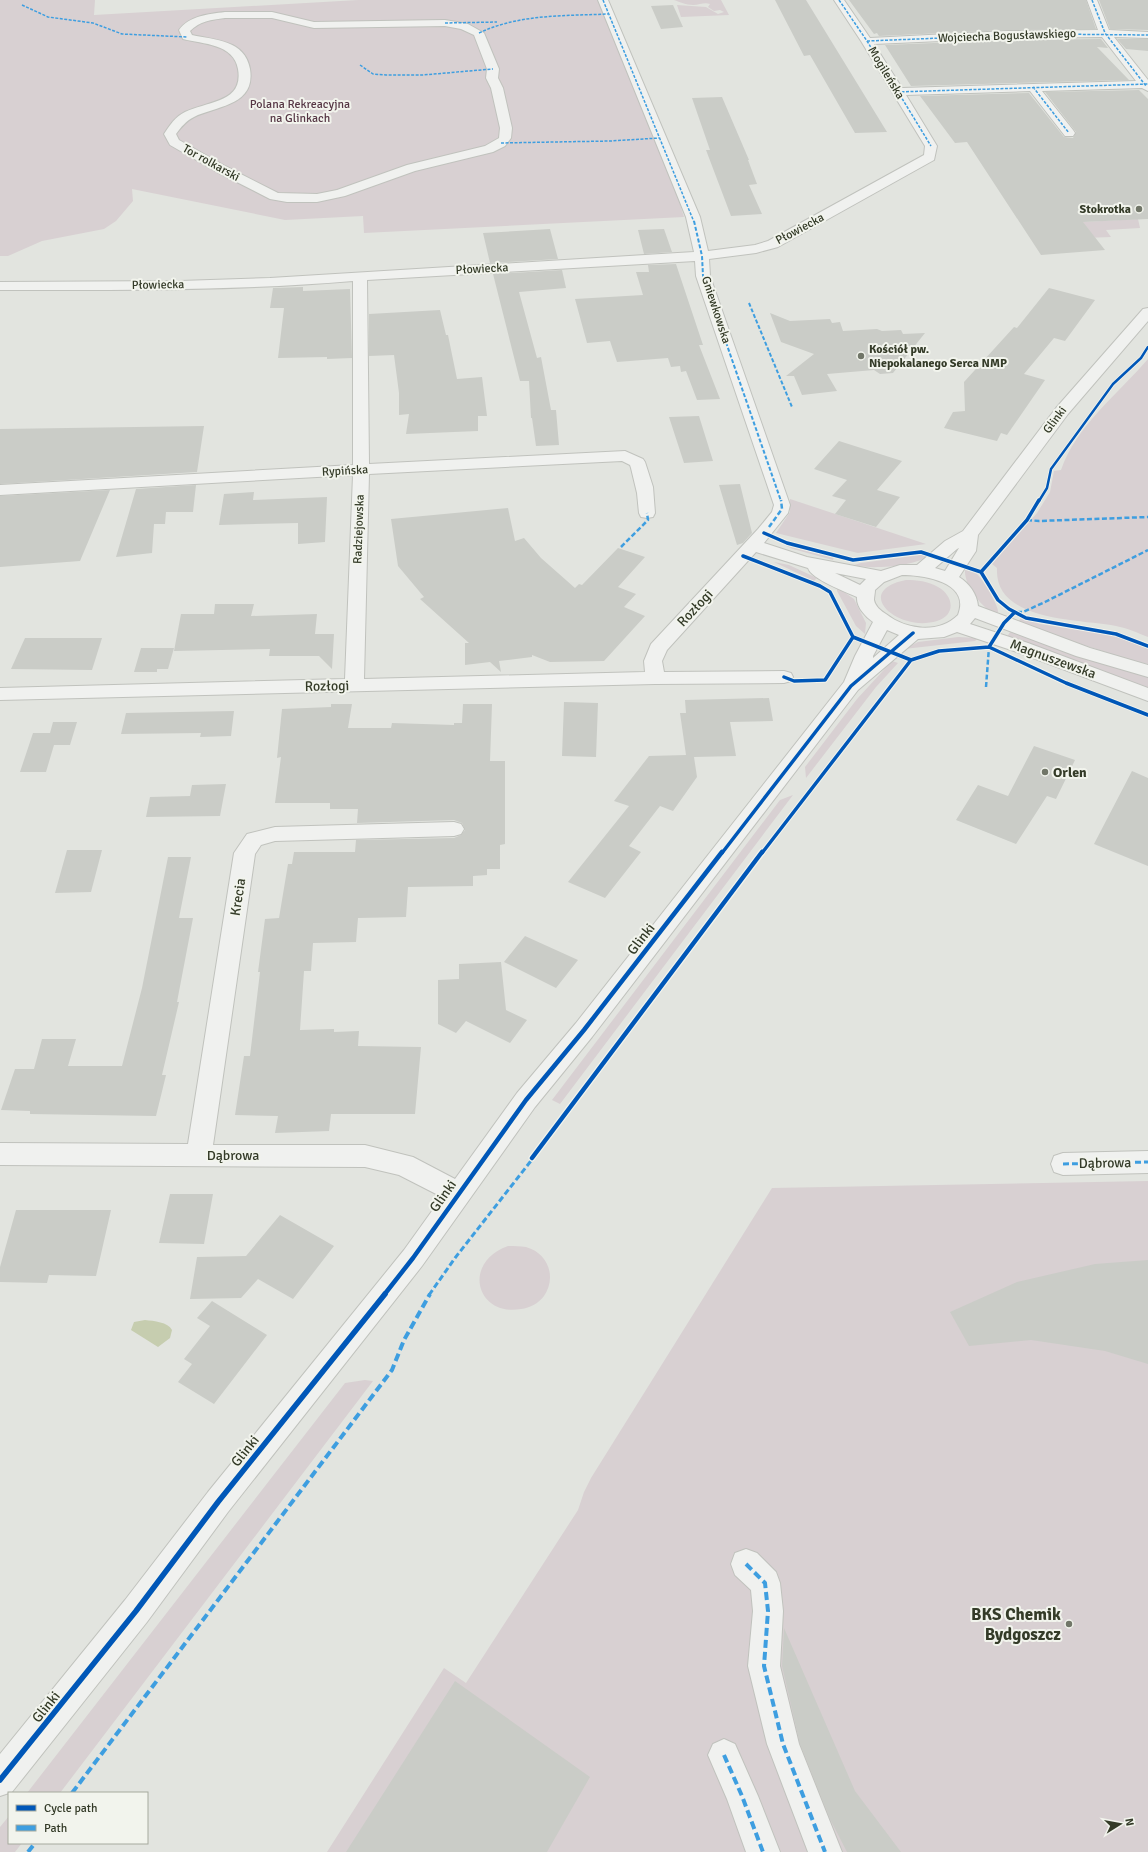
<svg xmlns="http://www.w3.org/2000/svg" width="1148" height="1852" font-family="Signika,sans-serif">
<rect width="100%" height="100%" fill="#e2e4df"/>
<!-- green -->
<path fill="#d8d0d2" d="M0 0H95L94 15 358 0H603L659 138 684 217 364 233 363 216 285 220 132 189 133 201 116 221 104 229 42 241 8 256H0Z
M674 0H721L729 15 681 17 677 5 706 7 718 14 724 12 720 10 714 11 708 7 710 4C704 2 700 5 693 5 686 5 680 2 674 0Z
M1138 219 1140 228 1106 230 1111 237 1059 239 1049 224Z
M1148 359V637C1138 633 1127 628 1116 626 1079 619 994 622 997 568L992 564 1037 513 1050 492 1054 471 1061 470C1076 426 1119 393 1148 359Z
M790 499 926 544 858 553 776 533 790 512Z
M784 545 834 557 833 560 793 549Z
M920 555 929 556C914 566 871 570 854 565L861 563Z
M774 562 789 565 817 578 814 581Z
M965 570C969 571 973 572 977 574 982 578 999 606 998 612L995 615C982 607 964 586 965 570Z
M906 580C917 580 928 581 938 587 954 596 956 615 937 621 898 633 851 591 906 580Z
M837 587 854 599 866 623 865 634 856 626 837 591Z
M1021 618 1040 624 1112 635 1148 649V664L1130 660 1017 623Z
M1010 632 1148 677V690L1007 637Z
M958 637 978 638 975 641 904 649 918 642Z
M892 661 898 663 876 687 806 778 805 767 857 699Z
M793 795 560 1104 552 1100 780 800Z
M1148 1181V1852H327L444 1668 466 1683 578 1510 584 1492 591 1478 772 1188Z
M508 1246C514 1246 521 1246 526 1247 548 1253 557 1277 544 1296 539 1303 530 1308 521 1309 477 1317 461 1263 508 1246Z
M365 1380 373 1381 60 1793H27L345 1383Z
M9 1816V1843H22L15 1852H0V1827Z"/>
<!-- water -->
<path fill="#c6cdaf" d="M145 1320C154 1321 168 1322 172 1330L170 1338 158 1347 131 1330 134 1322Z"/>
<!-- building -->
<path fill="#caccc7" d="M775 0H806L887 132 855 133 810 55 804 56Z
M849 0H1086L1096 29 1007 30 879 36 877 33 874 34Z
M1099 0H1148V30L1110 29Z
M673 5 683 27 661 29 651 6Z
M1101 39 1108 48 1097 47 1129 80 911 86 885 45 1007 40Z
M1117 39H1148V51L1126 49Z
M1139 90 1148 99V219L1083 222 1105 250 1041 255 967 142 955 143 920 96 1029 93 1064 137 1073 138 1076 132 1045 92Z
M722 97 749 160H748L757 184 749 185 762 214 731 216 706 150H710L692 98Z
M550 229 558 259 490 263 483 233Z
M664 229 672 252 644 254 638 230Z
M676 264 703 345H699L720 399 697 400 686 371 681 372 680 366 671 367 668 358 617 362 610 341 587 343 575 299 643 295 636 272H649L648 265Z
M562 270 566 288 519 292 537 358 541 357 551 410H556L559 445 536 446 532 418H531L529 381H520L493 274Z
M303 287V291L350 289 352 358 327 359V357L278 358 284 308H270L273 288Z
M1049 288 1095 300 1065 341 1054 338 1024 374 1045 380 1007 435 1001 433 997 441 944 428 953 412 965 411 964 382 1014 327 1017 328Z
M440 310 446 335H448L457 379 482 377 487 416H478V431L406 434 409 414 399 415V393L394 355 369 356V314Z
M770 313 790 321 830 319 832 323 840 322 843 331 877 329 882 331 901 330 903 334 925 333 893 373 880 374 874 370 827 374 837 391 802 395 794 376H786L814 354 781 342Z
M699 416 713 461 684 463 669 417Z
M204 426 197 472 0 484V429Z
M839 441 902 461 877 490 900 497 876 527 835 514 846 500 832 496 847 480 814 469Z
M740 484 752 533 743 543 737 545 719 485Z
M196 485 193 512H166L165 524H154L152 553 116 557 136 489Z
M110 490 80 561 0 567V496Z
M254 492 253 500 327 497 325 542 298 544V523L219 525 224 494Z
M508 508 515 541 524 538 541 558 575 588 579 584 582 585 618 548 645 557 618 587 636 594 624 607 645 616 604 661 550 662 532 655V657L499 661 501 672 490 662 465 665V643H469L420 599 424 597 398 566 391 519Z
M215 604H254L251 616 317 614 315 634H334L332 669 319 656H269L270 649 174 651 181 614H214Z
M25 638H102L92 670 11 669Z
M141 648H174L168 669H157V672H134Z
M769 698 773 721 730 722 736 756 694 757 697 777 673 811 660 806 629 846 641 852 605 898 568 882 629 806 614 801 649 756 686 755 680 713H686L685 700Z
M564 702 598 703 596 757 562 756Z
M331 704H352L348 728H391L392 723 454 725V723H462L463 704H492L490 761H505V844L500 845V869H487V875L473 876V886L408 887 406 917 358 918 356 942 313 943 311 971H304L300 1030 334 1029V1032L359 1031 358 1046 421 1047 415 1114H331L329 1131 275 1133 278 1116 235 1115 244 1056H250L260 972H258L265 919 279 918 288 864H292L294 852H355L356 840 454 838 461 835 465 830 462 823 454 820 357 823 358 809H330V803H275L281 757 277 758 282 709 331 707Z
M234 711 231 736 200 737 201 733 121 734 126 713Z
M53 722H77L70 745H54L46 772H20L33 733H50Z
M1034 746 1075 760 1056 799 1047 796 1016 844 956 820 978 785 1008 796Z
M1132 771 1148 778V866L1094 844Z
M226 784 220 816 146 817 150 797 190 796 192 785Z
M67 850H102L91 892 55 893Z
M168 857H191L179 918H193L177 1002H179L162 1075H166L156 1116 30 1114V1111L1 1110 15 1069H34L42 1039H76L68 1066H122L142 988Z
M525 936 578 960 556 988 504 962Z
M501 962 506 1010 527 1020 510 1043 466 1021 456 1033 438 1024V980L459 979V964Z
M170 1194H213L204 1244 159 1243Z
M16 1210H111L96 1276 49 1275 47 1283 0 1282V1267Z
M280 1215 334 1246 293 1299 258 1279 241 1298 190 1299 197 1257 246 1256Z
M1148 1260V1364L1105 1351 1031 1340 969 1346 950 1312 1017 1282 1095 1264Z
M212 1301 267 1335 214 1404 178 1382 192 1364 184 1359 210 1326 197 1318Z
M784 1628 855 1791 901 1852H847L830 1819 800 1744 782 1666Z
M455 1681 590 1777 547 1852H346Z"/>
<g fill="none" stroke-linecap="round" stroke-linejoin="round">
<defs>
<path id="minor" d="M598 0H608L700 217 708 251 755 245 768 241 924 155 925 146 861 41 834 0H844L870 38 1007 31 1098 30 1087 0H1097L1109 30 1148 32V38L1114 37 1148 80V91L1142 88 1042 91 1073 130 1075 133 1073 136H1065L1030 91 906 95 937 146 934 160 778 247 756 253 709 259 710 276 790 505 788 513 764 543 807 557 881 571 900 565H917L945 541 963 531 1056 408 1143 309 1148 308V321L1068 414 978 535 976 551 959 577C969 583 977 594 978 606L1090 648 1148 665V677L1076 656 975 618 970 624 1028 643 1148 688V701L1014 651 957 632 944 637 918 639 858 690 592 1037 535 1107 422 1266 228 1512 147 1622 12 1792 0 1796V1754L125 1600 208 1492 404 1250 442 1197 399 1175 365 1167 0 1165V1143L188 1144 234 853 247 834 275 827 454 822 461 824 464 829 461 834 454 836 275 841 261 845 255 854 213 1145H365L413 1157 455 1179 517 1093 576 1023 844 682 855 656 873 622C866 617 856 607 857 597 846 592 811 579 808 568L756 552 667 650 662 661 664 672 784 671 791 673 793 677 791 681 784 683 655 684 0 700V688L345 679 353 475 0 495V485L353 465V281C236 291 118 290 0 290V282L180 281 270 278 694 252 686 217ZM1102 37 1136 81 902 88 874 44 1007 38ZM695 261 696 276 774 505 772 512 758 529 651 644 644 661 645 672 364 679 369 474 622 461 630 465 631 468 637 493 639 513 641 517 647 518 653 517 655 513 653 487 645 462 643 459 625 451 369 464 367 280ZM959 548 945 571 935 568 957 549ZM835 573 866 579 860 585ZM902 575C924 575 971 582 958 615 939 634 906 630 886 614 881 611 875 606 874 600 874 597 875 593 875 590L884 582ZM887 630 899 635 873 658V656Z
M225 12H272L314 22 445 20 468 24 484 33 499 69 498 78 503 88 512 128 511 138 505 146 493 152 415 171 345 196 317 202H287L270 199 217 172 170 145 164 134C170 125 175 117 185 112 207 101 244 103 238 69 234 44 203 44 183 39L179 30C189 16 208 14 225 12ZM225 18H272L314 28 445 26 461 29 474 35 487 69 486 78 491 88 500 128 499 138 485 146 407 165 337 190 317 194 278 193 225 166 179 140 176 134C181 127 186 121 194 117 216 106 256 106 250 69 245 40 215 40 192 35L190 31C200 21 211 20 225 18Z
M1148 1151V1173L1063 1175 1054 1172 1051 1164 1054 1156 1063 1153Z
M746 1549 757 1553 776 1572 780 1583 783 1611 780 1666 799 1744 842 1852H808L767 1744 748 1666 753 1611 751 1590 735 1575 731 1564 735 1553Z
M724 1739 735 1744 758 1796 780 1852H746L727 1799 708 1755 713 1744Z"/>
</defs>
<!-- minor casing -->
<use href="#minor" stroke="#c0c2bd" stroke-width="2"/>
<!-- minor -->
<use href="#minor" fill="#f0f1ef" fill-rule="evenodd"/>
<!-- quiet-far4 -->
<path stroke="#3e9ee0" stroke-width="1.5" stroke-dasharray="3 1.5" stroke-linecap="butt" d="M603 0 694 222
M839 0 867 41 931 146
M1092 0 1105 33 1146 86
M22 5 48 17 93 23 122 34 187 37
M445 23 497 22
M479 33C519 14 564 16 608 14
M867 41 1042 34 1148 35
M360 65 373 74 386 75H422L493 69
M1033 87 1069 133
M897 92 1148 84
M501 143 610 141 659 138"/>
<!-- quiet-far3 -->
<path stroke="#3e9ee0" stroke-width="2" stroke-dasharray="4 2" stroke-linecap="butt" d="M694 221 702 256 703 276 781 501
M749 303 792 407"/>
<!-- quiet-far2 -->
<path stroke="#3e9ee0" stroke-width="2.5" stroke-dasharray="5 2.5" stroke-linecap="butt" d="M1027 520 1039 521 1148 517
M769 527 782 509 781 500
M621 547 648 520 647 513
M1017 612H1023L1045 602 1148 550
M986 687 989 647"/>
<!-- quiet-far1 -->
<path stroke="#3e9ee0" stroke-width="3" stroke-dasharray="6 3" stroke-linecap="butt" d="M1063 1164 1148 1162
M429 1295 455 1258 534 1157"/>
<!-- quiet -->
<path stroke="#3e9ee0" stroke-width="4" stroke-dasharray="8 4" stroke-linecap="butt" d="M746 1564 765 1583 768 1611 764 1666 783 1744 825 1852
M724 1755 742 1796 763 1852
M72 1793 392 1370 404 1340 430 1294
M28 1852 35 1843"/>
<defs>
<path id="cycleway-far3" d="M1039 501 1047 488 1051 469 1113 384 1141 358 1148 347"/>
<path id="cycleway-far2" d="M1039 500 1027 520 981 572 998 600 1009 609 1026 618 1116 634 1148 646
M764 533 787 543 853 560 921 552 981 572
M743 556 820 586 830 592 853 637 911 660
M989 647 1066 683 1148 715
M784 677 794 681 825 680 853 637
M722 853 851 686 913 633
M762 853 911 660 939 651 989 647 1004 623 1014 613"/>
<path id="cycleway-far1" d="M532 1158 762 852
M384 1295 413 1258 526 1100 584 1030 722 852"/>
<path id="cycleway" d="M0 1780 136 1611 218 1502 385 1294"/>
</defs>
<!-- cycleway-far3 casing -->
<use href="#cycleway-far3" stroke="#f2f4ed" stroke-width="4"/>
<!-- cycleway-far2 casing -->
<use href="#cycleway-far2" stroke="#f2f4ed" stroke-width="5.5"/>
<!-- cycleway-far1 casing -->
<use href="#cycleway-far1" stroke="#f2f4ed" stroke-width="7"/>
<!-- cycleway casing -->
<use href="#cycleway" stroke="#f2f4ed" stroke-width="8"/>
<!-- cycleway-far3 -->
<use href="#cycleway-far3" stroke="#0057b8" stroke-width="2.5"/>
<!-- cycleway-far2 -->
<use href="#cycleway-far2" stroke="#0057b8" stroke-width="3.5"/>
<!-- cycleway-far1 -->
<use href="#cycleway-far1" stroke="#0057b8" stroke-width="4.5"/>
<!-- cycleway -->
<use href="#cycleway" stroke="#0057b8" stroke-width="5.5"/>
</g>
<!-- markers -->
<g fill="#717668" stroke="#f2f4ed" stroke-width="1.5">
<circle cx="1139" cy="209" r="4"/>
<circle cx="861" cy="356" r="4"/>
<circle cx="1045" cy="772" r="4"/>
<circle cx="1069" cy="1624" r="4"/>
</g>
<g text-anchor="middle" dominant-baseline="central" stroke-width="4" stroke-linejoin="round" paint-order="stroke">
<!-- far-street labels -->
<g font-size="12" fill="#343b28" stroke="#f2f4ed">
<text transform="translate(1007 36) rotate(-2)">Wojciecha Bogusławskiego</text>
<text transform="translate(886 73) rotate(59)">Mogileńska</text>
<text transform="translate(211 163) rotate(29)">Tor rolkarski</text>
<text transform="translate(800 229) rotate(-28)">Płowiecka</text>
<text transform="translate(482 269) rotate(-3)">Płowiecka</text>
<text transform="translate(158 285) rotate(-1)">Płowiecka</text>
<text transform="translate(716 310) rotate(72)">Gniewkowska</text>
<text transform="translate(1055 420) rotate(-53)">Glinki</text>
<text transform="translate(345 471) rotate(-3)">Rypińska</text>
<text transform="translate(359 529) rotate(-88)">Radziejowska</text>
</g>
<!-- far-park labels -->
<g font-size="12" fill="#563745" stroke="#f2f4ed">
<text x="300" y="104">Polana Rekreacyjna<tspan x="300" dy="14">na Glinkach</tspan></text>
</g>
<!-- far-poi labels -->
<g font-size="12" font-weight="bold" fill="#343b28" stroke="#f2f4ed" text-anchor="end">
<text x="1131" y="209">Stokrotka</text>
<text x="869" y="349" text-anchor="start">Kościół pw.<tspan x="869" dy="14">Niepokalanego Serca NMP</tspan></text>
</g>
<!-- street labels -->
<g font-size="14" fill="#343b28" stroke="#f2f4ed">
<text transform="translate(695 608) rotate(-47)">Rozłogi</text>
<text transform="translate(1053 659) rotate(20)">Magnuszewska</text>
<text transform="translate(327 686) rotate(-1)">Rozłogi</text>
<text transform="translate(238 897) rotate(-81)">Krecia</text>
<text transform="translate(641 939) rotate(-52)">Glinki</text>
<text x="233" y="1155">Dąbrowa</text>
<text transform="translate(1105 1163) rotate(-1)">Dąbrowa</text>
<text transform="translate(443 1196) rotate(-55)">Glinki</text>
<text transform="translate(245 1451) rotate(-51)">Glinki</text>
<text transform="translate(46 1707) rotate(-51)">Glinki</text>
</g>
<!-- poi labels -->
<g font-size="14" font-weight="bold" fill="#343b28" stroke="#f2f4ed" text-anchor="start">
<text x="1053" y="772">Orlen</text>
</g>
<!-- near-poi labels -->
<g font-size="17" font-weight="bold" fill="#343b28" stroke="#f2f4ed" text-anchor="end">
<text x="1061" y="1614">BKS Chemik<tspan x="1061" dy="20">Bydgoszcz</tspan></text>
</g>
</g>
<!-- legend -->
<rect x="8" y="1792" width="140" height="52" fill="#f2f4ed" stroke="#a6aa9e"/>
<rect x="16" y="1805" width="20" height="6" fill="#0057b8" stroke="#a6aa9e"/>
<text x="44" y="1812" font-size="12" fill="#343b28">Cycle path</text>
<rect x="16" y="1825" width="20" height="6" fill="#3e9ee0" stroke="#a6aa9e"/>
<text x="44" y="1832" font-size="12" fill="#343b28">Path</text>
<!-- north arrow -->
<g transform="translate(1120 1824) rotate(79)" stroke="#f2f4ed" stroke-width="3" paint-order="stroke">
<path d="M0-3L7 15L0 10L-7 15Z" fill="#343b28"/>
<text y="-6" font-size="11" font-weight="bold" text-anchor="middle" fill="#343b28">N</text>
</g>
</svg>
